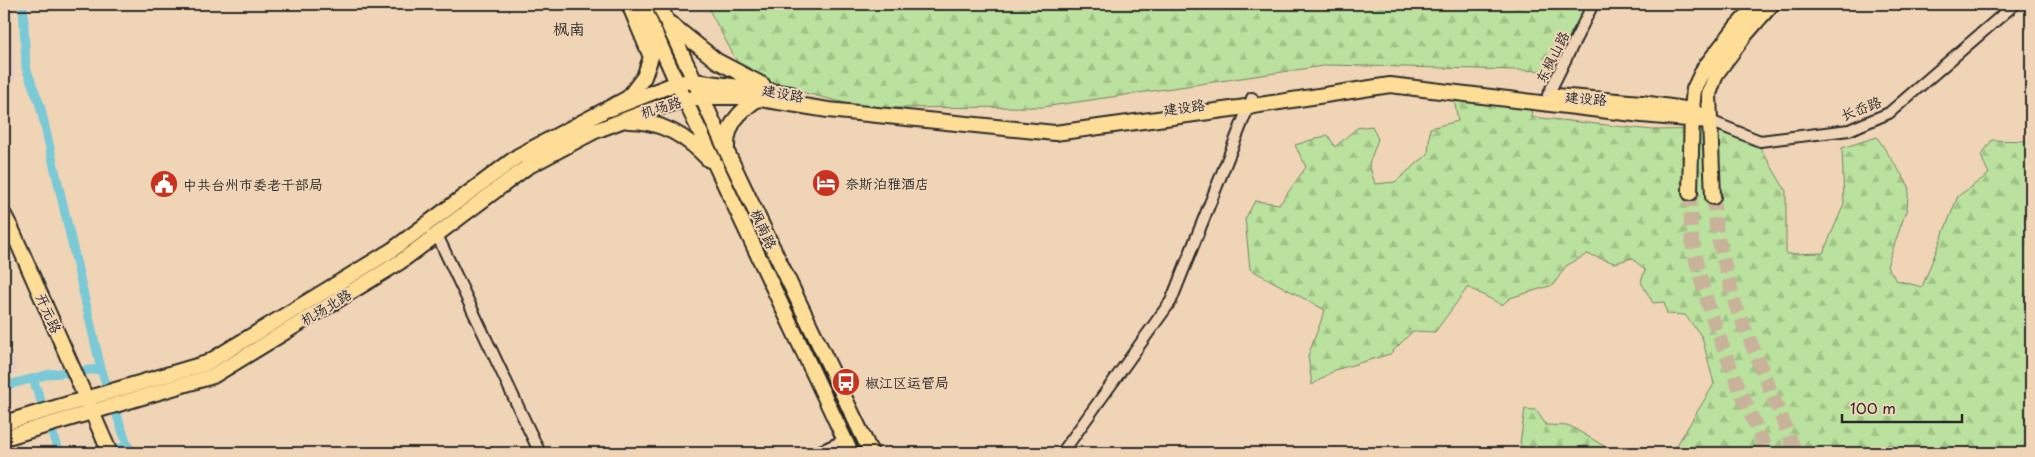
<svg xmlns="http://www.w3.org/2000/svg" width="2035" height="457" font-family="'Playpen Sans','LXGW WenKai TC',sans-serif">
<defs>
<pattern id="forest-firs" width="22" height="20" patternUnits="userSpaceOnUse" patternTransform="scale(1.25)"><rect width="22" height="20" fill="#bae19d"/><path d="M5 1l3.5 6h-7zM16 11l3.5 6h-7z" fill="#a0c187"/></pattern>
</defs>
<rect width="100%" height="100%" fill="#f0d4b6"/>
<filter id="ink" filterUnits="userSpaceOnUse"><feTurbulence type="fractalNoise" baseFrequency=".02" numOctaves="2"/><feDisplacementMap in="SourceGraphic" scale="10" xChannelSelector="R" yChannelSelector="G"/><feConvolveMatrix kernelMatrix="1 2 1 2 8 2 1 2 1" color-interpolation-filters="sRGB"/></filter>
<g filter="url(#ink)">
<!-- built -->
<path fill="#e8cec7" d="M4 4H10L15 79 4 82Z
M4 334 18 372 4 375Z"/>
<!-- forest -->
<path fill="url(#forest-firs)" stroke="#728664" d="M706 4H1586L1554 71 1330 65 1043 107 865 108 746 78Z
M1454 98 1531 106 1532 117 1653 130 1711 129 1758 144 1786 191V254L1823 253 1844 204 1842 148 1877 137 1909 186 1907 208 1887 266 1896 280 1922 287 1958 196 1989 174 1981 156 1992 140 2028 141 2031 144V453H1665L1674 450 1714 384 1702 337 1685 315 1667 314 1664 302 1653 303 1641 282 1645 270 1632 258 1615 263 1587 254 1566 266 1553 285 1510 298 1502 305 1468 287 1435 332 1413 331 1390 354 1335 370 1312 385 1308 356 1325 310 1250 269 1245 219 1255 201 1280 204 1306 167 1295 145 1328 135 1335 147 1357 128 1372 126 1378 139 1369 164 1375 184 1395 182 1428 154 1430 128 1458 121Z
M1525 409 1536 410 1546 425 1570 426 1616 453H1525L1520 443Z"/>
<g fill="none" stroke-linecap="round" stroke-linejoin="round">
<!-- canal -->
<path stroke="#7ac9d6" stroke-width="9" d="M23 4 26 68 40 105 101 369
M33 379 60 453
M4 386 50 374 101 369 128 447 135 453
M83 453 128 447"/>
<!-- major-tunnel -->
<path stroke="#c9b29a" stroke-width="14" stroke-dasharray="14 7" stroke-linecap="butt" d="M1690 193C1691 211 1690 230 1693 247 1708 319 1738 387 1768 453
M1713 197 1717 235 1735 304 1796 453"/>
<defs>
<path id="minor" d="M1548 95 1593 4
M1710 121 1760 141 1849 130 1889 113 2015 4
M437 235 540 453
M816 453 845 440
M1062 453 1171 301 1252 98"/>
<path id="major" d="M642 4 677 83 851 453
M659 4 727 152 871 453
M671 24 717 61 763 85
M1556 96 1642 103 1692 110 1708 120
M610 109 677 83 694 81 791 94
M628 121C662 121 686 136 709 160
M727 149C726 124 740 111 759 98
M1690 193 1692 110 1694 89 1704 68 1737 26 1758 4
M1713 197 1709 94 1716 74 1745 35 1772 4
M4 215 12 230 110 453
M4 423 207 363 392 250 518 156 628 98 644 77 651 57 629 4
M4 438 213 376 400 262 527 167 595 131 648 111 684 100 701 97H747L828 110 1055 133 1253 106 1390 85 1642 115 1710 121"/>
</defs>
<!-- minor casing -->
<use href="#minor" stroke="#2b2b2b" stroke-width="14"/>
<!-- major casing -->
<use href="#major" stroke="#2b2b2b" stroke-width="18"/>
<!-- minor -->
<use href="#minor" stroke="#f0d4b6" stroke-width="10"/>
<!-- major -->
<use href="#major" stroke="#fedd96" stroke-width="14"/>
</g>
</g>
<!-- icons -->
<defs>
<symbol id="hotel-disc" viewBox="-11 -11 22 22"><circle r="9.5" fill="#c8321e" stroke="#f0d4b6"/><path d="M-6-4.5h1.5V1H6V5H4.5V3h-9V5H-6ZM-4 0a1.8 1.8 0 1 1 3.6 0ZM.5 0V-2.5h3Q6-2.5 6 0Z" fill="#fff"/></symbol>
<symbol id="civic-disc" viewBox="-11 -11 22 22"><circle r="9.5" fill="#c8321e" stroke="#f0d4b6"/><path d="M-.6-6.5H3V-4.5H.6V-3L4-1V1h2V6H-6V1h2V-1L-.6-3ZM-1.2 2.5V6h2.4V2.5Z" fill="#fff"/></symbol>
<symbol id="bus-disc" viewBox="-11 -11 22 22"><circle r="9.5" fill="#c8321e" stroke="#f0d4b6"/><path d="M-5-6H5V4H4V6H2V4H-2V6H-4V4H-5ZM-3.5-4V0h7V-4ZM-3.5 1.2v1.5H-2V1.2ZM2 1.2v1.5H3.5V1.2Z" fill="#fff"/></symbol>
</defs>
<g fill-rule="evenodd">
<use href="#hotel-disc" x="810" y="167" width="32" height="32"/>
<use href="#civic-disc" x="148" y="168" width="32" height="32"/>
<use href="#bus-disc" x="830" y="366" width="32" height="32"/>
</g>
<g text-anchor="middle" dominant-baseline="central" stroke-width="4" stroke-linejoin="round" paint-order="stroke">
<!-- street labels -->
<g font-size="14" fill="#2b2b2b" stroke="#f0d4b6">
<text transform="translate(1552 57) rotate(-63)">东枫山路</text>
<text transform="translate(783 93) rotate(10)">建设路</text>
<text transform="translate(1586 98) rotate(5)">建设路</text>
<text transform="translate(661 107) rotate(-17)">机场路</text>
<text transform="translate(1184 107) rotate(-8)">建设路</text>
<text transform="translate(1861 108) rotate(-21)">长岙路</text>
<text transform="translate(764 229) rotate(65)">枫南路</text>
<text transform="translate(326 307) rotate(-31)">机场北路</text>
<text transform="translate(49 313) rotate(66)">开元路</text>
</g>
<!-- poi labels -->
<g font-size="14" fill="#2b2b2b" stroke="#f0d4b6" text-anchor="start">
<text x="845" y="183">奈斯泊雅酒店</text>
<text x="183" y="184">中共台州市委老干部局</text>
<text x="865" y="382">椒江区运管局</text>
</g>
<!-- quarter labels -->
<g font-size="16" fill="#2b2b2b" stroke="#f0d4b6">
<text x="569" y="28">枫南</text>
</g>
</g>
<!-- margin -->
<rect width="2035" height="457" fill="none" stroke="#f0d4b6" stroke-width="20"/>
<rect x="10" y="10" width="2015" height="437" fill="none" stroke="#2b2b2b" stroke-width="2" filter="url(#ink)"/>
<!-- scale -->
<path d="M1842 414v8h120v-8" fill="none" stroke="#2b2b2b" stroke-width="2.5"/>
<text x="1850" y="414" font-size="15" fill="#2b2b2b" stroke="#f0d4b6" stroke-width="4" paint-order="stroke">100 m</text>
</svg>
